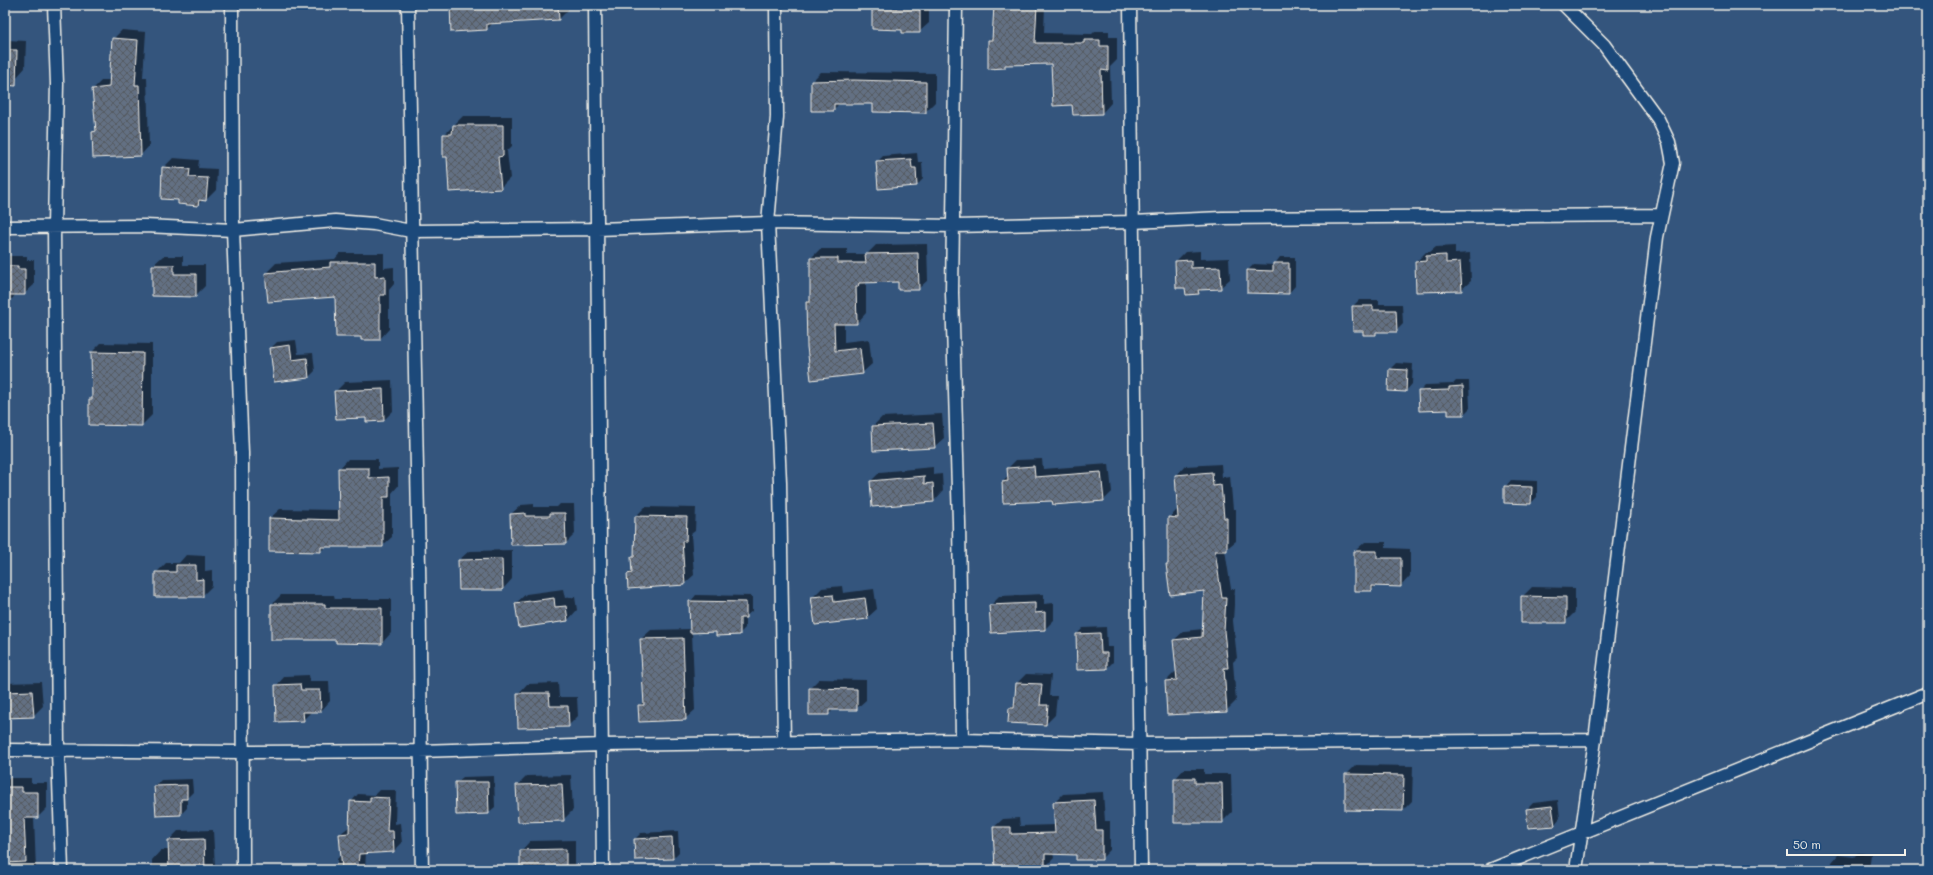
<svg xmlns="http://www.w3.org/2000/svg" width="1933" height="875" font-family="Mali,sans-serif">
<defs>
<pattern id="building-cross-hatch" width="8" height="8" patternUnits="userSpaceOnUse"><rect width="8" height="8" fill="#646f83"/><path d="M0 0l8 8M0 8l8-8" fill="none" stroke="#555a61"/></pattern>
</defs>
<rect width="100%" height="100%" fill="#34557d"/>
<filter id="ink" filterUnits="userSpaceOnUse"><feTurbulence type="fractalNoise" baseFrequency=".025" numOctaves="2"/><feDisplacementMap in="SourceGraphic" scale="8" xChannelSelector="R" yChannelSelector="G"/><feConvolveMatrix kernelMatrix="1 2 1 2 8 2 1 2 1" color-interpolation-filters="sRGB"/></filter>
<g filter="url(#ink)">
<!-- shadow -->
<path fill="#0007" d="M451 5H568V10L559 19 493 23 487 29Z
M876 5H929V23L919 32 903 29 873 8Z
M995 5H1045L1044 33 1092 34 1095 31H1109V37H1117V60L1110 67 1111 103 1102 113 1073 104 1052 63 1008 64 1004 67 989 40 994 35Z
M1404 5H1419L1411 11Z
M122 30 146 32 143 77H147L149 146 141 155 93 132 97 128 93 89 102 80H110L113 39Z
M7 40 26 41 25 68 16 78 5 80V42Z
M821 72 935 73V102L925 112 874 103H840L833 110 812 81Z
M463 116H512V146L507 151 510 178 500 188 447 156 444 135Z
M917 153 918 162H922L923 179 917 185 877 162 883 156Z
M173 158 199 160 198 168 217 169 216 190 206 200 203 199 198 205 179 199 163 168Z
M927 244 928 280 918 289 898 281 866 282V313L857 323H844V342L869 339 872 364 862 373 808 347 807 302 811 299V258L820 249H847V254H867L876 245Z
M1455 246V254L1470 253 1471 281 1461 290 1416 262 1426 252H1430L1436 247Z
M1200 251V259L1229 258 1230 279 1220 288 1202 289 1198 293 1186 286 1176 261 1185 252Z
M340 253H384V268L394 267V284L389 290V329L380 339 362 336 336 296 266 273 276 263 335 259Z
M5 256H27V260H34V285L24 294H16L12 299 5 298Z
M163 256H183V265H205V286L195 296 153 265Z
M1280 257H1295V286L1289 293 1248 270 1254 264 1274 265Z
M1359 300H1379V304H1402L1403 324 1396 331H1379L1376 334 1364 330 1353 306Z
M296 340 298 354 313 353 315 371 309 377 271 348 277 342Z
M101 343 152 344V415L142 425 90 424V400L93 397 92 352Z
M1396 363 1413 364 1412 384 1406 391 1390 369Z
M392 380 393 411 384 420 335 392 345 382Z
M1456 381H1469L1470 408 1464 414 1449 409 1420 391 1426 385 1453 384Z
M942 414 944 438 934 447 873 426 882 417Z
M348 459H378V469L398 468V486L392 493V537L382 546H326L321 551 270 518 280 509 340 510 339 469Z
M1042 459 1043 469 1109 464 1112 492 1104 500H1053L1003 482 1008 476V468L1016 460Z
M1221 464 1222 477 1230 476 1233 509H1236V541L1225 550 1231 589H1235L1233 621 1237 658 1233 662 1236 701 1226 711 1166 681 1175 672H1178L1174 640 1184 631 1203 629 1205 590 1167 564 1169 562V518L1179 508 1176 476 1185 466Z
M933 467V475L942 474 943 491 934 501 871 481 880 472Z
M1511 480 1537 481V497L1531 503 1505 487Z
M534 504V507H557L560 504H574L575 534 566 543 511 514 521 505Z
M645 507 696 508 695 531 691 534 694 575 684 584 628 574 632 570V558L635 554 636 516Z
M1365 542H1386V548L1410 549V576L1401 586 1376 585 1372 590 1355 551Z
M512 550V579L503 589 459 560 469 551Z
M186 555 205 556V571L212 570V586L202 596 156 573 166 563H179Z
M842 586 843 593 874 589 877 609 867 618 812 598 822 588Z
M1532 587 1575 588V612L1565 622 1522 597Z
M563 589 565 598 575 597 577 610 568 620 516 603 526 594Z
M1044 594V604L1054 603V620L1045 629 990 606 1000 596Z
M281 595H334L335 599H391V633L382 643 337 639 272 604Z
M696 595 752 596V611L745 617V628L739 634 717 631 692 632 695 710 685 719 639 706 645 700 641 639 651 630 691 629 690 602Z
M1106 627 1107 647H1113V662L1107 668 1077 634 1083 628Z
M1026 674 1051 675 1049 696H1057L1055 715 1046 724 1010 709 1016 703 1017 683Z
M309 675 310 681H329L330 701 321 711H312L303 720 276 686 285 676Z
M819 679 866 680V700L856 709H834L829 714 810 688Z
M41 682 43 706 33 716 5 717V683Z
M558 683 559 697H577L578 716 568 726 518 694 527 684Z
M1356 765 1413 766 1412 801 1403 810 1346 775Z
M1184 769H1204V774H1231L1232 812 1222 822 1175 779Z
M571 775 573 810 563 820 518 785 527 776Z
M494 776 495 807 488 813 456 783 463 777Z
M9 778H31V783H47V808L38 817H34L36 870H5V782Z
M192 779 193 792 187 798V808L181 814 155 786 161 780Z
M379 790H396L395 824 400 823 402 843 394 851 366 852 365 870H337V859L342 854 340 834 350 826 351 802 358 794 374 795Z
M1103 792 1105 821H1110V850L1101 859 1077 854 1053 853 1054 858 1045 867 994 827 1003 819 1019 818 1020 826 1056 825 1054 803 1063 794Z
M1558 800 1560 818 1554 825 1527 809 1533 803Z
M213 830 215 867 211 870H152V860L161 850H169V840L178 831Z
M678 831 679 852 673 858 636 859 635 839 641 833Z
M575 840V870H521V851L530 841Z
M1858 853 1871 854 1869 870H1831L1832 862 1838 855 1854 857Z"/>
<!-- building -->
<path fill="url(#building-cross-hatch)" stroke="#f4f1e8" d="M450 5H558L559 20 487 24V30L451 32Z
M897 5H920V33H902V30L872 29V8H897Z
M994 5H1037L1035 43H1084V40H1100V46H1108V71L1101 70 1102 114 1073 115 1072 105 1053 106 1051 64 1005 65V68L988 69V40H992Z
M112 38 138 40 135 85H139L141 156 93 158 92 132 96 131 92 89 109 87Z
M5 50H17L16 86 5 85Z
M854 80 926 82V113L873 112V104H834V111H811V81Z
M453 125H503V156L498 157 501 189 449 192 447 157H443V134H452Z
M911 159 912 168H916L917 186 878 189 876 161Z
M162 167 190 169 189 177 208 178 206 201 199 200 198 206 178 204V200L161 199Z
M918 253 919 290H898V282L859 283 858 287H856L857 324H834L835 351 860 348 863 374 811 380 807 347 806 302H810V258H838V263H866L865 254Z
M1446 255V263L1460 262 1462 291 1416 292 1415 262 1426 261V256Z
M1191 260V268L1220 267 1221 289 1198 290 1199 294 1186 295 1185 288H1176L1175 261Z
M330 262H375V277L385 276V295H380V340H361V337H336L335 297 268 302 265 273 330 267Z
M1273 263H1289V294L1247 293V270L1273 271Z
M152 265H174V274H196V297L152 296Z
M5 266H18V269H25V295H5Z
M1352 306H1373V310H1396L1397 332H1376V335H1363V331H1353Z
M290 345 292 360 307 358 309 378 274 382 270 348Z
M91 352 143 353 142 426 89 425V399H92Z
M1389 369 1407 370 1406 392 1388 391Z
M1463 386 1464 415H1448V410L1419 411 1418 391 1449 390V387Z
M383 389 384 421 366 422V418L336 419 334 391Z
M933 423 935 448 873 451 872 426Z
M1034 466 1035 477 1101 472 1104 501 1053 505 1052 501 1003 503 1002 482 1008 481 1007 468Z
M338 468H369V478L389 477V497H383V547H321V552L269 551V518L339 520Z
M1212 472 1213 486 1221 485 1224 518H1227V551H1215L1222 598H1226L1224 631 1228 668H1224L1227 712 1167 715 1165 681 1177 680 1173 640 1202 637 1204 591 1170 595 1166 564H1168V517L1178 518 1175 475Z
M924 476V484L933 483 934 502 872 507 870 481Z
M1504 486 1532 487 1531 504 1504 503Z
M525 513V516H550V513H565L566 544 511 545 510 514Z
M635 516 687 517 686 541H682L685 585 628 589 627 574 632 573 631 557H634Z
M1354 551H1377V558H1401V587L1372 586V591H1354Z
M502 559 503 590H459L458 560Z
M176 565H196V580L203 579V597H155V572H176Z
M833 595 834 602 865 598 868 619 815 625 811 597Z
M1521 596 1566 597V623H1521Z
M554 598 555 607 566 606 568 621 519 628 515 603Z
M689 601 746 602V618H740V635L716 636V632L690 633Z
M1035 603V613L1045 612V630L991 633 989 605Z
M271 604H325V608H382V644L336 643V640H271Z
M1100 633 1101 653H1107V669L1077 670 1076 634Z
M683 638 686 720 639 722 638 705H644L640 639Z
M1016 683 1042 684 1040 705H1048L1046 725 1008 723 1009 708H1014Z
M300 684 301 690H320L321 712H303L304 721 276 722 275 685Z
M809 688 857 689V710H829V715H809Z
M32 691 34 717 5 718V692Z
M517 693H549L550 706H568L569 727 518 728Z
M1345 774 1404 775 1403 811 1345 810Z
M1174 778H1195V783H1222L1223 823H1174Z
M455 782H488L489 814 456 815Z
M562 784 564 821 518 822 516 785Z
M187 785V799H181V815L156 816 154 786Z
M5 787H22V792H38V818H24L26 862 5 863Z
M370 797 389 798 387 831H393L394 852 359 854 358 870H342L339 834 349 833 350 801 370 802Z
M1094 800 1096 830H1102V860H1076V855L1045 854V868L995 869 993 827H1011V834L1055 833 1053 802Z
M1552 806 1555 826 1528 828 1526 809Z
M672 837 673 859 635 860 634 839Z
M204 839 205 870H169L168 840Z
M566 849V870H520V850Z"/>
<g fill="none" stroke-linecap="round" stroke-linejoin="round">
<defs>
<path id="street" d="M54 5 57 84 54 226 58 750 62 870
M232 5 233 230 242 453 243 870
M408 5C410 192 416 379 419 566 421 667 420 769 422 870
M595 5 603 870
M776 5 777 117 768 223 780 482 784 742
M956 5 952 293 959 522 962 740
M1130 5 1141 870
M1564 5 1604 45 1658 119 1669 142 1673 163 1657 237 1595 740 1576 870
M5 227 145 226 233 230 335 221 374 224 411 231 598 229 768 223 954 226 1132 222 1222 218 1661 215
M5 750 242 752 420 751 603 745 962 740 1139 744 1595 740
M1490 870 1928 693"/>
</defs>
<!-- street casing -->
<use href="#street" stroke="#f4f1e8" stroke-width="15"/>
<!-- street -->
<use href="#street" stroke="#1f4a7a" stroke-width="12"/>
</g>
</g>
<!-- margin -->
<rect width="1933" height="875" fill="none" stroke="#1f4a7a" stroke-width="20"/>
<rect x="10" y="10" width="1913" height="855" fill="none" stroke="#f4f1e8" stroke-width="1.5" filter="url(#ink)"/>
<!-- scale -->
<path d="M1787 849v6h118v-6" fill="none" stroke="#f4f1e8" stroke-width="2"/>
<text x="1793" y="849" font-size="12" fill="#f4f1e8" stroke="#1f4a7a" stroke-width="3" paint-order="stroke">50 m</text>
</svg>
